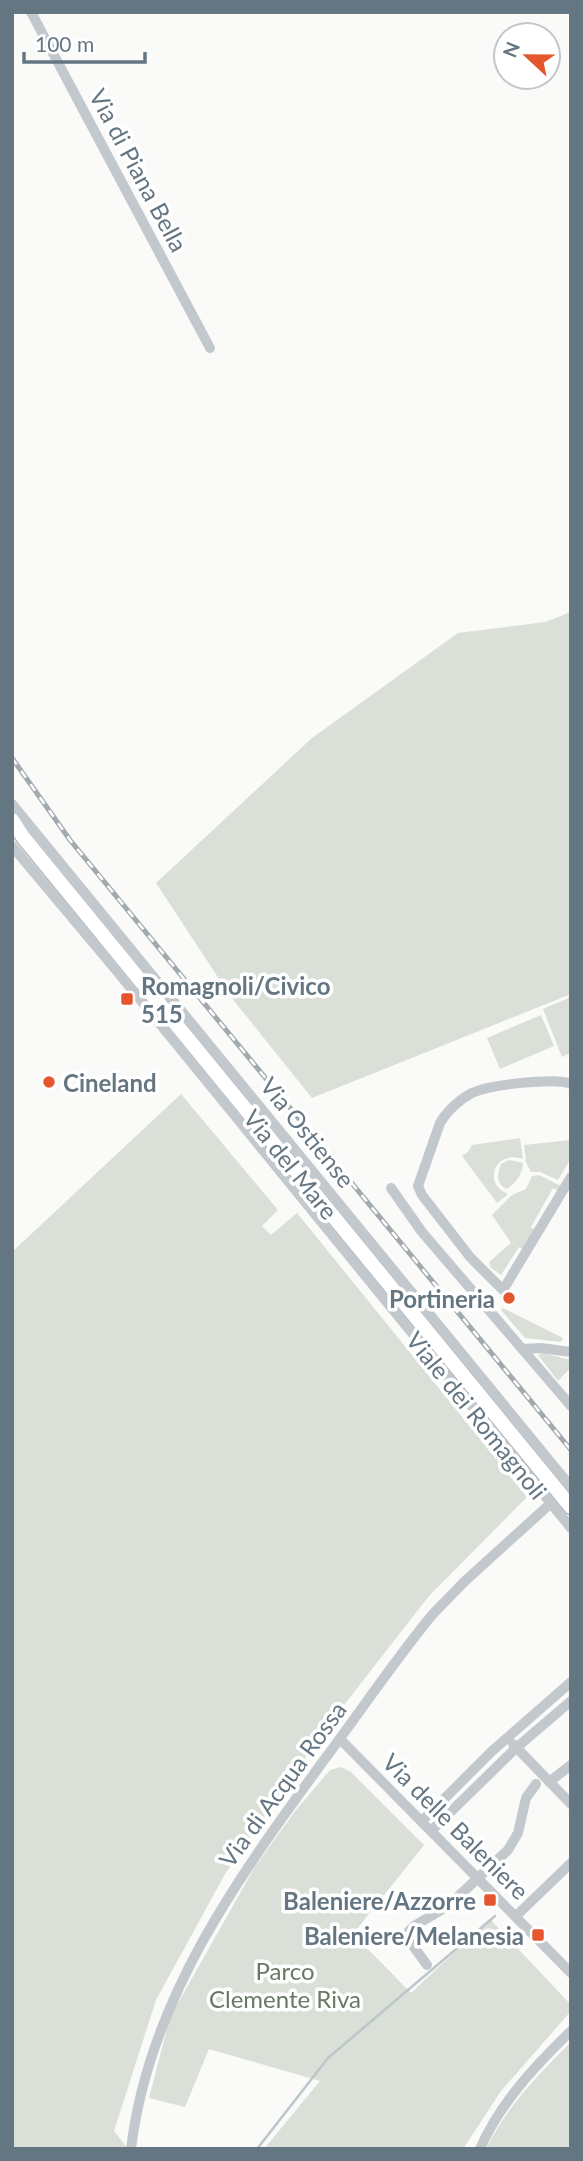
<svg xmlns="http://www.w3.org/2000/svg" width="583" height="2161" font-family="Lato,sans-serif">
<rect width="100%" height="100%" fill="#fafaf8"/>
<!-- green -->
<path fill="#dadfd7" d="M571 612V994L312 1098 231 997 156 883 312 738 458 633 545 622Z
M571 997V1053L562 1057 543 1009Z
M541 1015 554 1046 500 1069 487 1038Z
M181 1094 278 1210 262 1226 271 1235 297 1213 527 1497 429 1596 326 1728 225 1874 156 2000 114 2131 128 2149H12V1252Z
M520 1138 523 1159C496 1149 481 1183 508 1194L497 1203 462 1156 468 1152 472 1145Z
M571 1140V1158L558 1180 540 1172H531L526 1162 524 1145Z
M509 1160 523 1163C523 1173 515 1185 506 1189 496 1183 497 1174 501 1164Z
M539 1175 561 1186 559 1191 553 1188 531 1227 536 1231 524 1250 519 1247 501 1275 490 1267 489 1262 511 1243 492 1215 512 1195 526 1189 532 1176Z
M503 1308 563 1338 561 1342 525 1338 501 1310Z
M543 1353 571 1360V1367L558 1381 538 1355Z
M341 1767 351 1772 424 1845 353 1934 411 1993 490 1919 571 2005V2011L501 2091 463 2149H264L320 2081 209 2049 185 2107 149 2098 170 2017 256 1865 296 1810 330 1770Z
M571 2042V2149H486C507 2106 538 2075 571 2042Z"/>
<g fill="none" stroke-linecap="round" stroke-linejoin="round">
<!-- stream -->
<path stroke="#bbc7cb" stroke-width="2.5" d="M257 2149 328 2058 495 1916"/>
<defs>
<path id="major" d="M12 820 23 837 571 1507"/>
</defs>
<!-- major casing -->
<use href="#major" stroke="#b5babe" stroke-width="17"/>
<!-- minor -->
<path stroke="#c3c8cc" stroke-width="10" d="M31 12 210 348
M12 804 571 1487
M12 846 116 970 571 1528
M571 1084C555 1077 489 1085 472 1093 460 1099 447 1111 440 1123L418 1186 422 1195 470 1257 503 1290 571 1177
M391 1188 422 1232 571 1406
M522 1349 541 1348 571 1352
M340 1739 571 1973
M513 1744 571 1804
M549 1782 571 1765
M422 1821 491 1752 571 1682
M432 1830 516 1748 571 1701
M516 1916 571 1863
M427 1965 408 1939 409 1931 414 1926 448 1906 508 1850 518 1833 526 1798 536 1784
M131 2149C149 1998 240 1875 327 1756 362 1709 395 1660 432 1615L464 1582 550 1504
M480 2149C500 2103 535 2066 571 2031"/>
<!-- major -->
<use href="#major" stroke="#fff" stroke-width="14"/>
<defs>
<path id="rail" d="M12 758 70 840 571 1450"/>
</defs>
<!-- rail casing -->
<use href="#rail" stroke="#a2aab0" stroke-width="5"/>
<!-- rail -->
<use href="#rail" stroke="#fff" stroke-width="2.5" stroke-dasharray="8" stroke-linecap="butt"/>
</g>
<!-- markers -->
<g fill="#e4572e" stroke="#fff" stroke-width="2.5">
<rect x="120" y="992" width="14" height="14" rx="3.5"/>
<circle cx="49" cy="1082" r="7"/>
<circle cx="509" cy="1298" r="7"/>
<rect x="483" y="1893" width="14" height="14" rx="3.5"/>
<rect x="531" y="1928" width="14" height="14" rx="3.5"/>
</g>
<g text-anchor="middle" dominant-baseline="central" stroke-width="7" stroke-linejoin="round" paint-order="stroke">
<!-- street labels -->
<g font-size="24" fill="#657683" stroke="#fff">
<text transform="translate(139 170) rotate(62)">Via di Piana Bella</text>
<text transform="translate(308 1132) rotate(51)">Via Ostiense</text>
<text transform="translate(291 1164) rotate(51)">Via del Mare</text>
<text transform="translate(477 1415) rotate(51)">Viale dei Romagnoli</text>
<text transform="translate(282 1784) rotate(-54)">Via di Acqua Rossa</text>
<text transform="translate(456 1826) rotate(45)">Via delle Baleniere</text>
</g>
<!-- poi labels -->
<g font-size="24" font-weight="bold" fill="#657683" stroke="#fff" text-anchor="end">
<text x="141" y="985" text-anchor="start">Romagnoli/Civico<tspan x="141" dy="28">515</tspan></text>
<text x="63" y="1082" text-anchor="start">Cineland</text>
<text x="495" y="1298">Portineria</text>
<text x="476" y="1900">Baleniere/Azzorre</text>
<text x="524" y="1935">Baleniere/Melanesia</text>
</g>
<!-- park labels -->
<g font-size="24" fill="#687a64" stroke="#fff">
<text x="285" y="1970">Parco<tspan x="285" dy="28">Clemente Riva</tspan></text>
</g>
</g>
<!-- border -->
<rect width="583" height="2161" fill="none" stroke="#657683" stroke-width="28"/>
<!-- north arrow -->
<g transform="translate(527 56) rotate(292)"><circle r="33" fill="#ffffff" stroke="#c1c8cd" stroke-width="2"/>
<path d="M0-5L12 26L0 18L-12 26Z" fill="#e4572e"/>
<text y="-10" font-size="19" font-weight="bold" text-anchor="middle" fill="#657683">N</text>
</g>
<!-- scale -->
<path d="M24 52v10h121v-10" fill="none" stroke="#657683" stroke-width="3.5"/>
<text x="35" y="52" font-size="21" fill="#657683" stroke="#ffffff" stroke-width="5" paint-order="stroke">100 m</text>
</svg>
